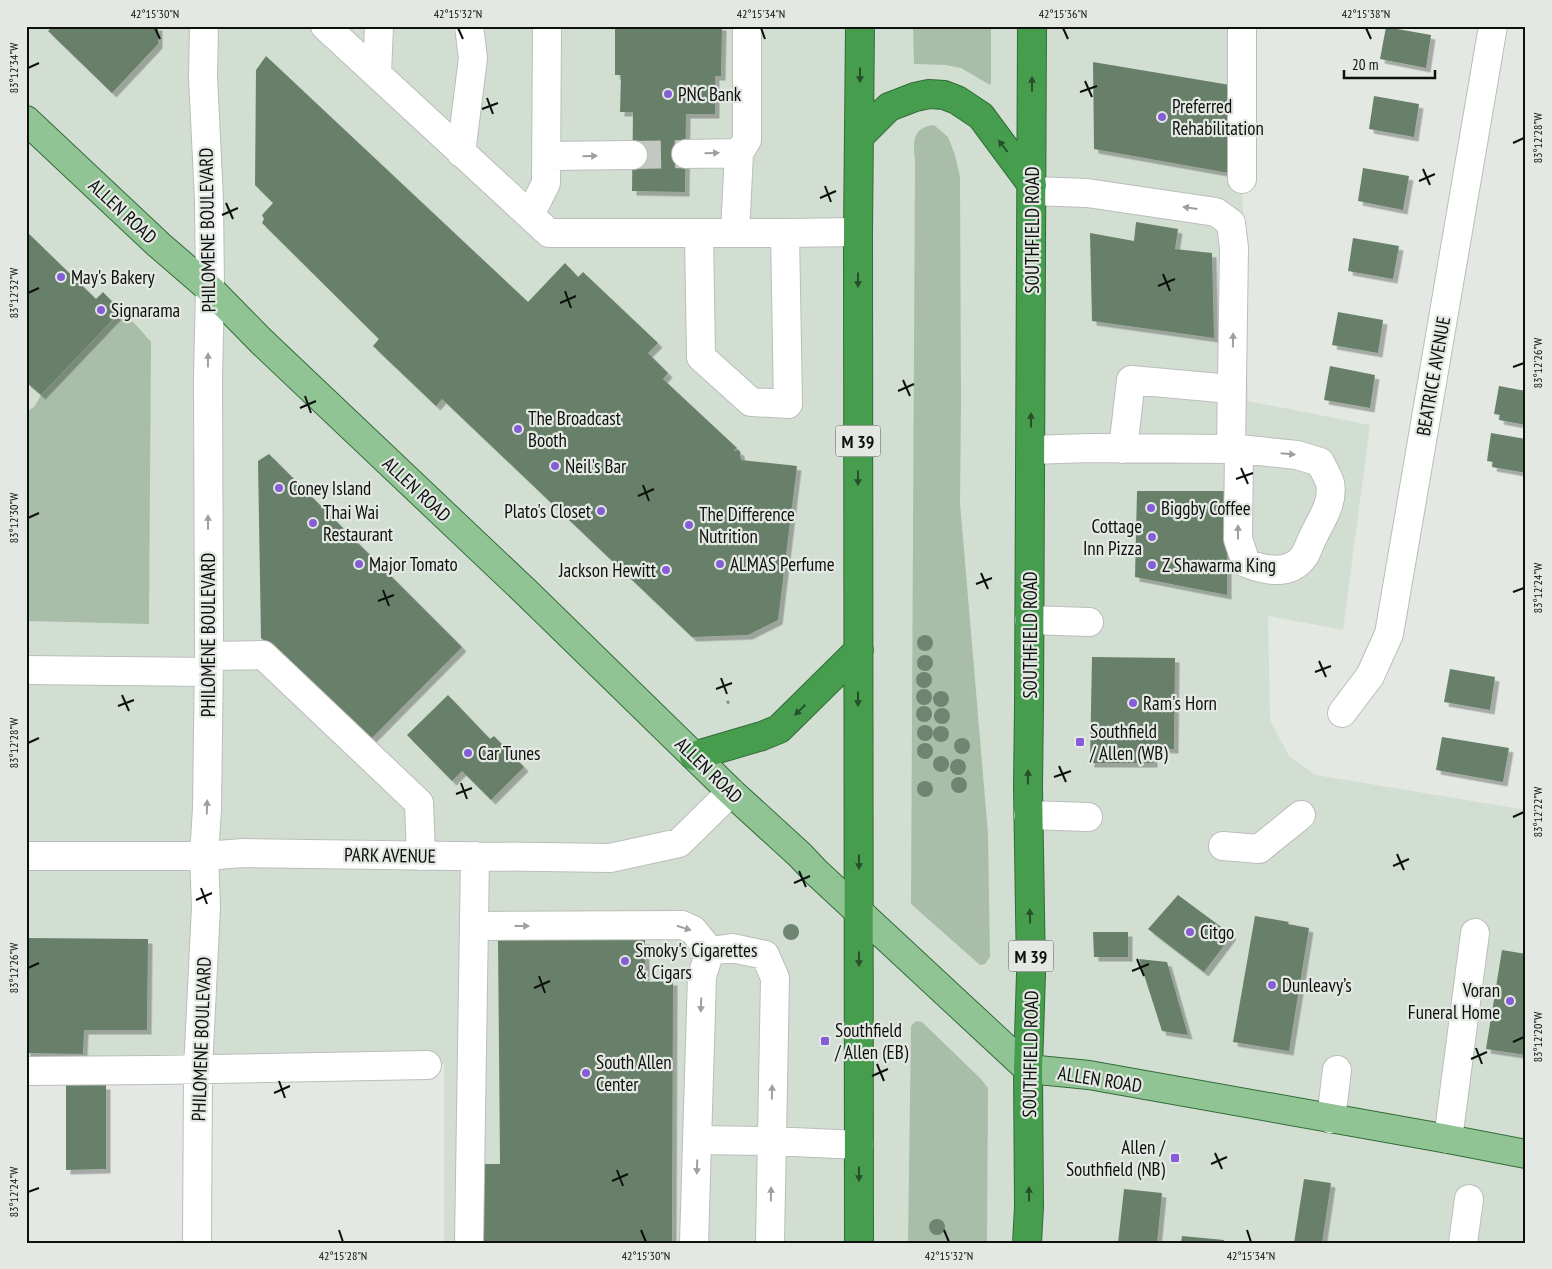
<svg xmlns="http://www.w3.org/2000/svg" width="1552" height="1269" font-family="'PT Sans Narrow',sans-serif">
<defs>
<filter id="shadow"><feDropShadow dx="4.5" dy="4.5" stdDeviation="0" flood-color="#0004"/></filter>
</defs>
<rect width="100%" height="100%" fill="#e3e8e3"/>
<!-- built -->
<path fill="#d3ded3" d="M26 26H1242V179L1248 401 1370 425 1343 630 1268 616 1270 720 1289 756 1316 775 1526 810V1243H444V1064L26 1071Z"/>
<!-- green -->
<path fill="#a8bea8" d="M913 26H991V83L990 85 961 68 946 65 914 64Z
M934 125 948 137 955 155 960 177 961 401 960 503 988 833 990 957 985 964 980 965 911 904 915 161C913 143 912 127 934 125Z
M121 311 137 326 151 342 149 624 26 621V412L34 407 41 395Z
M916 1021 922 1022 981 1079 988 1088 987 1243H908L911 1026Z"/>
<!-- building -->
<path fill="#688069" filter="url(#shadow)" d="M53 26H158V44L112 93 48 31Z
M615 26H722L721 76H715V114H686L685 192 632 191 633 112H620L621 75H615Z
M1386 27 1431 35 1426 68 1380 59Z
M266 56 528 302 565 263 578 277 583 272 658 343 648 353 668 373 663 379 737 448 733 451 738 450 740 452 741 460 797 466 778 620 748 635 692 637 442 399 436 406 373 346 379 339 262 223 264 219 262 215 273 203 255 185 256 70Z
M1093 62 1230 85 1229 173 1094 149Z
M1374 96 1419 104 1414 137 1369 129Z
M1363 168 1409 176 1403 210 1358 201Z
M1136 222 1178 229 1175 249 1212 253 1214 338 1092 321 1090 233 1134 241Z
M26 231 96 299 103 292 121 311 41 395 26 382Z
M1353 238 1399 246 1393 279 1348 271Z
M1338 312 1383 320 1378 353 1332 345Z
M1330 366 1375 375 1370 408 1324 400Z
M1499 386 1526 391V425L1499 420 1500 415 1494 414Z
M1491 433 1526 439V473L1492 467 1493 462 1487 461Z
M269 454 462 647 371 739 261 638 258 461Z
M1137 491H1227V595L1135 577Z
M1092 657 1175 658 1174 749 1153 748V763H1090Z
M1450 669 1495 677 1490 710 1444 702Z
M448 695 490 739 494 736 524 767 491 800 462 771 452 781 407 735Z
M1442 737 1509 748 1503 782 1436 770Z
M1178 895 1232 935 1204 972 1148 929Z
M1255 916 1289 922 1288 924 1309 928 1289 1051 1233 1042Z
M1093 932H1128V957H1094Z
M26 938 148 939 147 1030H84L83 1054 26 1053Z
M498 939 645 940V982L673 981 672 1243H477L476 1164H500Z
M1502 950 1526 954V1055L1486 1049Z
M1139 959 1167 962 1188 1035 1162 1031Z
M66 1085H106V1169L66 1170Z
M1304 1179 1331 1183 1322 1243H1294Z
M1124 1189 1162 1193 1157 1243H1118Z
M1182 1236 1224 1240V1243H1181Z"/>
<g fill="none" stroke-linecap="round" stroke-linejoin="round">
<!-- minor-tunnel -->
<path stroke="#c3c8c3" stroke-width="28" stroke-dasharray="28 14" stroke-linecap="butt" d="M633 155 686 154"/>
<defs>
<path id="minor" d="M325 26 549 233H785L858 232
M1242 26V179
M377 74 379 26
M461 153 473 58 469 26
M686 154 739 153
M547 156 633 155
M1032 191 1087 193 1216 212 1231 223 1234 248 1231 449
M530 215 546 183 547 26
M699 233 701 357 751 402 788 404 785 233
M735 233 739 153 747 140V26
M1123 449 1131 380 1231 389
M1031 450 1089 448 1239 449 1297 455 1320 462C1323 469 1328 476 1330 483 1334 503 1321 520 1313 537 1310 543 1308 549 1305 555 1291 576 1266 571 1246 563L1238 539 1239 449
M1029 620 1089 622
M209 656 263 655 419 803 421 856
M26 670 209 672
M1342 713 1370 676 1389 634 1493 26
M1028 815 1088 817
M1223 846 1259 849 1301 815
M26 856H204L244 853 610 858 679 843 731 792
M474 926 682 925 693 930 710 951
M26 1071 156 1070 427 1065
M1331 1119 1337 1070
M1448 1139 1475 933
M697 1140 771 1141 859 1145
M197 1243 198 1069 206 907 204 856 207 809 209 656 208 377 210 289 209 200 203 77 204 26
M469 1243 475 856
M694 1243 702 976 710 951 732 948 765 955 775 978 770 1243
M1463 1243 1469 1199"/>
<path id="major" d="M26 120 159 245 210 289 262 342 527 593 731 792 800 855 816 872 1028 1069 1089 1075 1448 1139 1526 1154"/>
<path id="highway" d="M860 136 889 107 915 97 929 94 944 95 957 100 981 116 1032 185
M694 756 762 736 779 729 859 650
M859 1243 858 232 860 26
M1027 1243 1029 1207 1028 1069 1031 973 1028 787 1029 705 1032 26"/>
</defs>
<!-- minor casing -->
<use href="#minor" stroke="#babeba" stroke-width="30"/>
<!-- major casing -->
<use href="#major" stroke="#326c38" stroke-width="30"/>
<!-- highway casing -->
<use href="#highway" stroke="#326c38" stroke-width="30"/>
<!-- path -->
<path stroke="#828682" stroke-width="3" stroke-dasharray="2.5 2.5" stroke-linecap="butt" d="M727 703 730 701"/>
<!-- minor -->
<use href="#minor" stroke="#fff" stroke-width="28"/>
<!-- major -->
<use href="#major" stroke="#90c495" stroke-width="28"/>
<!-- highway -->
<use href="#highway" stroke="#469d4e" stroke-width="28"/>
</g>
<!-- trees -->
<g fill="#6e8671">
<circle cx="925" cy="643" r="8"/>
<circle cx="925" cy="663" r="8"/>
<circle cx="924" cy="680" r="8"/>
<circle cx="924" cy="697" r="8"/>
<circle cx="941" cy="699" r="8"/>
<circle cx="924" cy="714" r="8"/>
<circle cx="942" cy="716" r="8"/>
<circle cx="925" cy="733" r="8"/>
<circle cx="941" cy="734" r="8"/>
<circle cx="962" cy="746" r="8"/>
<circle cx="925" cy="751" r="8"/>
<circle cx="941" cy="764" r="8"/>
<circle cx="958" cy="767" r="8"/>
<circle cx="959" cy="785" r="8"/>
<circle cx="925" cy="789" r="8"/>
<circle cx="791" cy="932" r="8"/>
<circle cx="937" cy="1227" r="8"/>
</g>
<!-- one-way arrows -->
<defs><path id="oneway-solid" d="M-6-.8H1V-3.2L6.5 0L1 3.2V.8H-6Z" transform="scale(1.25)"/></defs>
<g fill="#274f2b">
<use href="#oneway-solid" transform="translate(860 75) rotate(90)"/>
<use href="#oneway-solid" transform="translate(1032 84) rotate(-90)"/>
<use href="#oneway-solid" transform="translate(1003 146) rotate(-127)"/>
<use href="#oneway-solid" transform="translate(858 280) rotate(90)"/>
<use href="#oneway-solid" transform="translate(1031 420) rotate(-90)"/>
<use href="#oneway-solid" transform="translate(858 478) rotate(90)"/>
<use href="#oneway-solid" transform="translate(858 699) rotate(90)"/>
<use href="#oneway-solid" transform="translate(800 710) rotate(136)"/>
<use href="#oneway-solid" transform="translate(1028 777) rotate(-89)"/>
<use href="#oneway-solid" transform="translate(859 862) rotate(90)"/>
<use href="#oneway-solid" transform="translate(1030 916) rotate(-91)"/>
<use href="#oneway-solid" transform="translate(859 959) rotate(90)"/>
<use href="#oneway-solid" transform="translate(859 1174) rotate(90)"/>
<use href="#oneway-solid" transform="translate(1029 1194) rotate(-90)"/>
</g>
<g fill="#9f9f9f">
<use href="#oneway-solid" transform="translate(712 153) rotate(-2)"/>
<use href="#oneway-solid" transform="translate(590 156) rotate(-1)"/>
<use href="#oneway-solid" transform="translate(1190 208) rotate(-172)"/>
<use href="#oneway-solid" transform="translate(1233 340) rotate(-89)"/>
<use href="#oneway-solid" transform="translate(208 360) rotate(-89)"/>
<use href="#oneway-solid" transform="translate(1288 454) rotate(5)"/>
<use href="#oneway-solid" transform="translate(208 522) rotate(-90)"/>
<use href="#oneway-solid" transform="translate(1238 532) rotate(-90)"/>
<use href="#oneway-solid" transform="translate(207 807) rotate(-88)"/>
<use href="#oneway-solid" transform="translate(522 926)"/>
<use href="#oneway-solid" transform="translate(684 928) rotate(17)"/>
<use href="#oneway-solid" transform="translate(701 1005) rotate(92)"/>
<use href="#oneway-solid" transform="translate(772 1092) rotate(-89)"/>
<use href="#oneway-solid" transform="translate(697 1167) rotate(92)"/>
<use href="#oneway-solid" transform="translate(771 1194) rotate(-89)"/>
</g>
<!-- ticks -->
<path fill="none" stroke="#0e100e" stroke-width="2" d="M155 28 160 39M458 28 463 39M761 28 765 39M1063 28 1068 39M1366 28 1371 39M28 68 39 63M1085 81 1092 97M1080 92 1097 86M487 98 493 114M482 109 498 103M1513 143 1524 138M1423 169 1430 185M1419 181 1435 174M825 186 831 202M820 198 836 191M226 203 233 219M222 215 238 208M1163 274 1170 291M1158 286 1175 279M565 291 571 308M28 293 39 288M560 303 576 296M1513 367 1524 363M903 380 910 396M898 391 914 384M305 396 311 413M300 408 316 401M1241 468 1248 484M1236 479 1253 473M643 485 649 501M638 496 654 489M28 518 39 513M981 573 988 589M976 584 992 578M383 590 389 606M1513 592 1524 588M378 601 394 595M1319 661 1326 677M1315 672 1331 666M721 678 727 694M716 689 732 683M122 695 129 711M118 706 134 700M28 743 39 738M1059 766 1066 782M1054 777 1071 771M461 783 467 799M456 794 472 788M1513 817 1524 812M1397 854 1404 870M1393 866 1409 859M799 871 806 887M794 883 810 876M201 888 207 904M196 900 212 893M1137 959 1144 976M28 968 39 963M1132 971 1149 964M539 976 545 993M534 988 550 981M1513 1042 1524 1037M1476 1048 1482 1064M1471 1059 1487 1052M877 1064 884 1081M872 1076 888 1069M279 1081 285 1098M274 1093 290 1086M1215 1153 1222 1169M1211 1164 1227 1157M617 1170 623 1186M612 1181 628 1174M28 1192 39 1188M339 1230 343 1242M641 1230 646 1242M944 1230 949 1242M1247 1230 1251 1242"/>
<!-- markers -->
<g fill="#855dd7" stroke="#e3e8e3" stroke-width="2">
<circle cx="668" cy="94" r="5"/>
<circle cx="1162" cy="117" r="5"/>
<circle cx="61" cy="277" r="5"/>
<circle cx="101" cy="310" r="5"/>
<circle cx="518" cy="429" r="5"/>
<circle cx="555" cy="466" r="5"/>
<circle cx="279" cy="488" r="5"/>
<circle cx="1151" cy="508" r="5"/>
<circle cx="601" cy="511" r="5"/>
<circle cx="313" cy="523" r="5"/>
<circle cx="689" cy="525" r="5"/>
<circle cx="1152" cy="537" r="5"/>
<circle cx="359" cy="564" r="5"/>
<circle cx="720" cy="564" r="5"/>
<circle cx="1152" cy="565" r="5"/>
<circle cx="666" cy="570" r="5"/>
<circle cx="1133" cy="703" r="5"/>
<rect x="1075" y="737" width="10" height="10" rx="2.5"/>
<circle cx="468" cy="753" r="5"/>
<circle cx="1190" cy="932" r="5"/>
<circle cx="625" cy="961" r="5"/>
<circle cx="1272" cy="985" r="5"/>
<circle cx="1510" cy="1001" r="5"/>
<rect x="820" y="1036" width="10" height="10" rx="2.5"/>
<circle cx="586" cy="1073" r="5"/>
<rect x="1170" y="1153" width="10" height="10" rx="2.5"/>
</g>
<g text-anchor="middle" dominant-baseline="central" stroke-width="4.5" stroke-linejoin="round" paint-order="stroke">
<!-- shield labels -->
<g fill="#e3e8e3" stroke="#4e514e" stroke-width="1">
<rect x="835.5" y="425.5" width="45" height="31" rx="4"/>
<rect x="1008.5" y="940.5" width="45" height="31" rx="4"/>
</g>
<g font-size="18" font-weight="bold" fill="#0e100e">
<text x="858" y="441">M 39</text>
<text x="1031" y="956">M 39</text>
</g>
<!-- poi labels -->
<g font-size="19" fill="#0e100e" stroke="#e3e8e3" text-anchor="start">
<text x="678" y="94">PNC Bank</text>
<text x="1172" y="106">Preferred<tspan x="1172" dy="22">Rehabilitation</tspan></text>
<text x="71" y="277">May's Bakery</text>
<text x="111" y="310">Signarama</text>
<text x="528" y="418">The Broadcast<tspan x="528" dy="22">Booth</tspan></text>
<text x="565" y="466">Neil's Bar</text>
<text x="289" y="488">Coney Island</text>
<text x="1161" y="508">Biggby Coffee</text>
<text x="591" y="511" text-anchor="end">Plato's Closet</text>
<text x="323" y="512">Thai Wai<tspan x="323" dy="22">Restaurant</tspan></text>
<text x="699" y="514">The Difference<tspan x="699" dy="22">Nutrition</tspan></text>
<text x="1142" y="526" text-anchor="end">Cottage<tspan x="1142" dy="22">Inn Pizza</tspan></text>
<text x="369" y="564">Major Tomato</text>
<text x="730" y="564">ALMAS Perfume</text>
<text x="1162" y="565">Z Shawarma King</text>
<text x="656" y="570" text-anchor="end">Jackson Hewitt</text>
<text x="1143" y="703">Ram's Horn</text>
<text x="1090" y="731">Southfield<tspan x="1090" dy="22">/ Allen (WB)</tspan></text>
<text x="478" y="753">Car Tunes</text>
<text x="1200" y="932">Citgo</text>
<text x="635" y="950">Smoky's Cigarettes<tspan x="635" dy="22">&amp; Cigars</tspan></text>
<text x="1282" y="985">Dunleavy’s</text>
<text x="1500" y="990" text-anchor="end">Voran<tspan x="1500" dy="22">Funeral Home</tspan></text>
<text x="835" y="1030">Southfield<tspan x="835" dy="22">/ Allen (EB)</tspan></text>
<text x="596" y="1062">South Allen<tspan x="596" dy="22">Center</tspan></text>
<text x="1165" y="1147" text-anchor="end">Allen /<tspan x="1165" dy="22">Southfield (NB)</tspan></text>
</g>
<!-- street labels -->
<g font-size="19" fill="#0e100e" stroke="#e3e8e3">
<text transform="translate(123 211) rotate(43)">ALLEN ROAD</text>
<text transform="translate(207 230) rotate(-91)">PHILOMENE BOULEVARD</text>
<text transform="translate(1032 230) rotate(-90)">SOUTHFIELD ROAD</text>
<text transform="translate(1433 376) rotate(-80)">BEATRICE AVENUE</text>
<text transform="translate(417 489) rotate(43)">ALLEN ROAD</text>
<text transform="translate(208 635) rotate(-90)">PHILOMENE BOULEVARD</text>
<text transform="translate(1030 635) rotate(-90)">SOUTHFIELD ROAD</text>
<text transform="translate(709 770) rotate(44)">ALLEN ROAD</text>
<text transform="translate(390 855) rotate(1)">PARK AVENUE</text>
<text transform="translate(201 1039) rotate(-88)">PHILOMENE BOULEVARD</text>
<text transform="translate(1030 1054) rotate(-89)">SOUTHFIELD ROAD</text>
<text transform="translate(1100 1079) rotate(9)">ALLEN ROAD</text>
</g>
</g>
<!-- border -->
<rect width="1552" height="1269" fill="none" stroke="#e3e8e3" stroke-width="55"/>
<!-- scale -->
<path d="M1344 70v8h91v-8" fill="none" stroke="#0e100e" stroke-width="2.5"/>
<text x="1352" y="70" font-size="15" fill="#0e100e" stroke="#e3e8e3" stroke-width="4" paint-order="stroke">20 m</text>
<rect x="28" y="28" width="1496" height="1214" fill="none" stroke="#0e100e" stroke-width="2"/>
<g font-size="12" text-anchor="middle" fill="#0e100e">
<text x="155" y="18">42°15'30"N</text>
<text x="458" y="18">42°15'32"N</text>
<text x="761" y="18">42°15'34"N</text>
<text x="1063" y="18">42°15'36"N</text>
<text x="1366" y="18">42°15'38"N</text>
<text transform="translate(14 68) rotate(-90)" y="4">83°12'34"W</text>
<text transform="translate(1538 138) rotate(-90)" y="4">83°12'28"W</text>
<text transform="translate(14 293) rotate(-90)" y="4">83°12'32"W</text>
<text transform="translate(1538 363) rotate(-90)" y="4">83°12'26"W</text>
<text transform="translate(14 518) rotate(-90)" y="4">83°12'30"W</text>
<text transform="translate(1538 588) rotate(-90)" y="4">83°12'24"W</text>
<text transform="translate(14 743) rotate(-90)" y="4">83°12'28"W</text>
<text transform="translate(1538 812) rotate(-90)" y="4">83°12'22"W</text>
<text transform="translate(14 968) rotate(-90)" y="4">83°12'26"W</text>
<text transform="translate(1538 1037) rotate(-90)" y="4">83°12'20"W</text>
<text transform="translate(14 1192) rotate(-90)" y="4">83°12'24"W</text>
<text x="343" y="1260">42°15'28"N</text>
<text x="646" y="1260">42°15'30"N</text>
<text x="949" y="1260">42°15'32"N</text>
<text x="1251" y="1260">42°15'34"N</text>
</g>
</svg>
